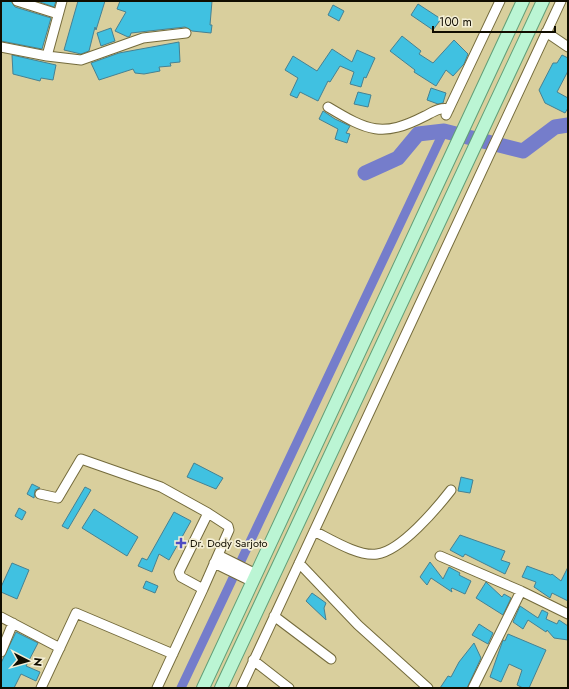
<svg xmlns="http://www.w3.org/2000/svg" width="569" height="689" font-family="Jost,sans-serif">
<rect width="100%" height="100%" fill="#d9cf9d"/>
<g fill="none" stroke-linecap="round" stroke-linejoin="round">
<!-- canal -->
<path stroke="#757dcb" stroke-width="9" d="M181 688 444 131"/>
<!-- river -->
<path stroke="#757dcb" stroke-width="15" d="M365 173 398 158 418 134 444 131 523 151 555 127 568 125"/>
</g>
<!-- building -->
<path fill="#40c1e1" stroke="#468192" d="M1 1H11L15 7 51 18 42 49 1 41Z
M37 1H56L54 7Z
M78 1H105L96 30 95 27 89 51 81 54 64 50Z
M120 1H212L210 25H212L211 33 192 31 185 27 131 33 130 36 128 37 115 31 126 12 117 9Z
M418 4 441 19 433 30 411 15Z
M333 5 344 11 339 21 328 15Z
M111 28 115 41 101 46 97 33Z
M402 36 421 51 419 54 433 63 454 40 468 54 464 64 453 76 446 70 436 86 414 72 415 70 390 51Z
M179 42 180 62 170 63 171 66 159 67 160 71 144 74 135 73 133 69 99 80 91 63 119 53Z
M332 49 352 62 357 50 375 58 366 78 364 77 361 87 350 84 354 72 340 66 330 82 328 81 318 101 300 92 297 98 290 95 298 78 285 70 293 56 317 71Z
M12 55 56 65 53 80 41 78 40 81 13 74Z
M562 55 568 58V71L557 92 568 98V108L565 113 545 103 539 90 553 63H557Z
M431 88 446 93 443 103 438 104 427 100Z
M358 92 371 95 368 107 354 104Z
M323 111 335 119 350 126 346 133 350 134 347 143 335 139 338 129 319 119Z
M194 463 223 478 216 489 187 477Z
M461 477 473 480 470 493 458 491Z
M32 484 40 488 35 490 34 498 27 494Z
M85 487 91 490 68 529 62 526Z
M19 508 26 512 22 520 15 516Z
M94 509 138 537 127 556 82 528Z
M174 512 191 521 169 560 159 554 152 572 138 566 142 558 147 560Z
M460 535 505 551 501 560 510 563 505 574 465 554 463 557 450 550Z
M430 562 443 579 449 567 460 573 459 575 471 581 465 594 452 588 451 589 452 592 431 578 427 585 420 577Z
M12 563 29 570 17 599 1 592V587Z
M527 566 551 575 552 574 561 581 568 567V601L552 593 550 598 534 587 536 582 522 577Z
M146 581 158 586 155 593 143 588Z
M486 582 502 597 504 594 511 598 503 615 476 598Z
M312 593 326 603 324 608 326 620 306 601Z
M520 606 538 618 542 610 548 613 546 619 557 624 559 620 568 626V640L554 638 547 630 546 632 528 620 523 629 513 622Z
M479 624 493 633 488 644 472 635Z
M16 632 38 643 26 666 40 672 36 681 21 674 14 688H1V663Z
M508 634 546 650 529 688H523L517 685 522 670 509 664 501 682 490 677 503 640 505 641Z
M474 643 481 658 467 688H440L448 676 451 677 459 662Z"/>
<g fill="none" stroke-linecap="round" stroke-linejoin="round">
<defs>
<path id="minor" d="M17 1 58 14
M546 32 568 47
M1 47 47 56 62 1
M47 56 81 60 143 38 186 33
M328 107C368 131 382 138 425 116 433 112 440 107 449 109
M446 115 500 1
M40 494 58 498 81 459 161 487 208 513
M208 513 228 526 229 530 203 589 181 577 179 572Z
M314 531C330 539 359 557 377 554 401 551 437 508 451 490
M218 555 254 573
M440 556 521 591 473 688
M214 563 251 581
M299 563 358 625 428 688
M521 591 568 614
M274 616 331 659
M1 617 60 648
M1 652 13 623
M253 660 289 688
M41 688 76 613 173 654
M157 688 203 589
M241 688 561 1"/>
<path id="major" d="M203 688 523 1
M221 688 543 1"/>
</defs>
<!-- minor casing -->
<use href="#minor" stroke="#746b3c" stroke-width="11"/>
<!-- major casing -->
<use href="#major" stroke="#629f77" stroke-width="14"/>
<!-- minor -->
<use href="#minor" stroke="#fff" stroke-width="9"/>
<!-- major -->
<use href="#major" stroke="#bbf5d4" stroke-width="12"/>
</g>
<!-- markers -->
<path fill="#4e4dc3" stroke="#f4efd6" stroke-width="1.5" d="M179 537h4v4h4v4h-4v4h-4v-4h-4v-4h4z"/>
<g text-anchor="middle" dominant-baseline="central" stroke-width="3.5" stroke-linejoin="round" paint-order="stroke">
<!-- poi labels -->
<g font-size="11" fill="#110d00" stroke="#f4efd6" text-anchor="start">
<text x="190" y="543">Dr. Dody Sarjoto</text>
</g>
</g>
<!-- border -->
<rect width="569" height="689" fill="none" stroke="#110d00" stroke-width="4"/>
<!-- north arrow -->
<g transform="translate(28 661) rotate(96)" stroke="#f4efd6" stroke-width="3" paint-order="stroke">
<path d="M0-3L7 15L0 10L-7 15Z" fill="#110d00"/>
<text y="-6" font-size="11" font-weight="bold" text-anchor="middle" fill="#110d00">N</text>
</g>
<!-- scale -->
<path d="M433 26v6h122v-6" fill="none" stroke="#110d00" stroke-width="2"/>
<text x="439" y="26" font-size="12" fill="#110d00" stroke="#f4efd6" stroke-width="3" paint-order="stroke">100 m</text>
</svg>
